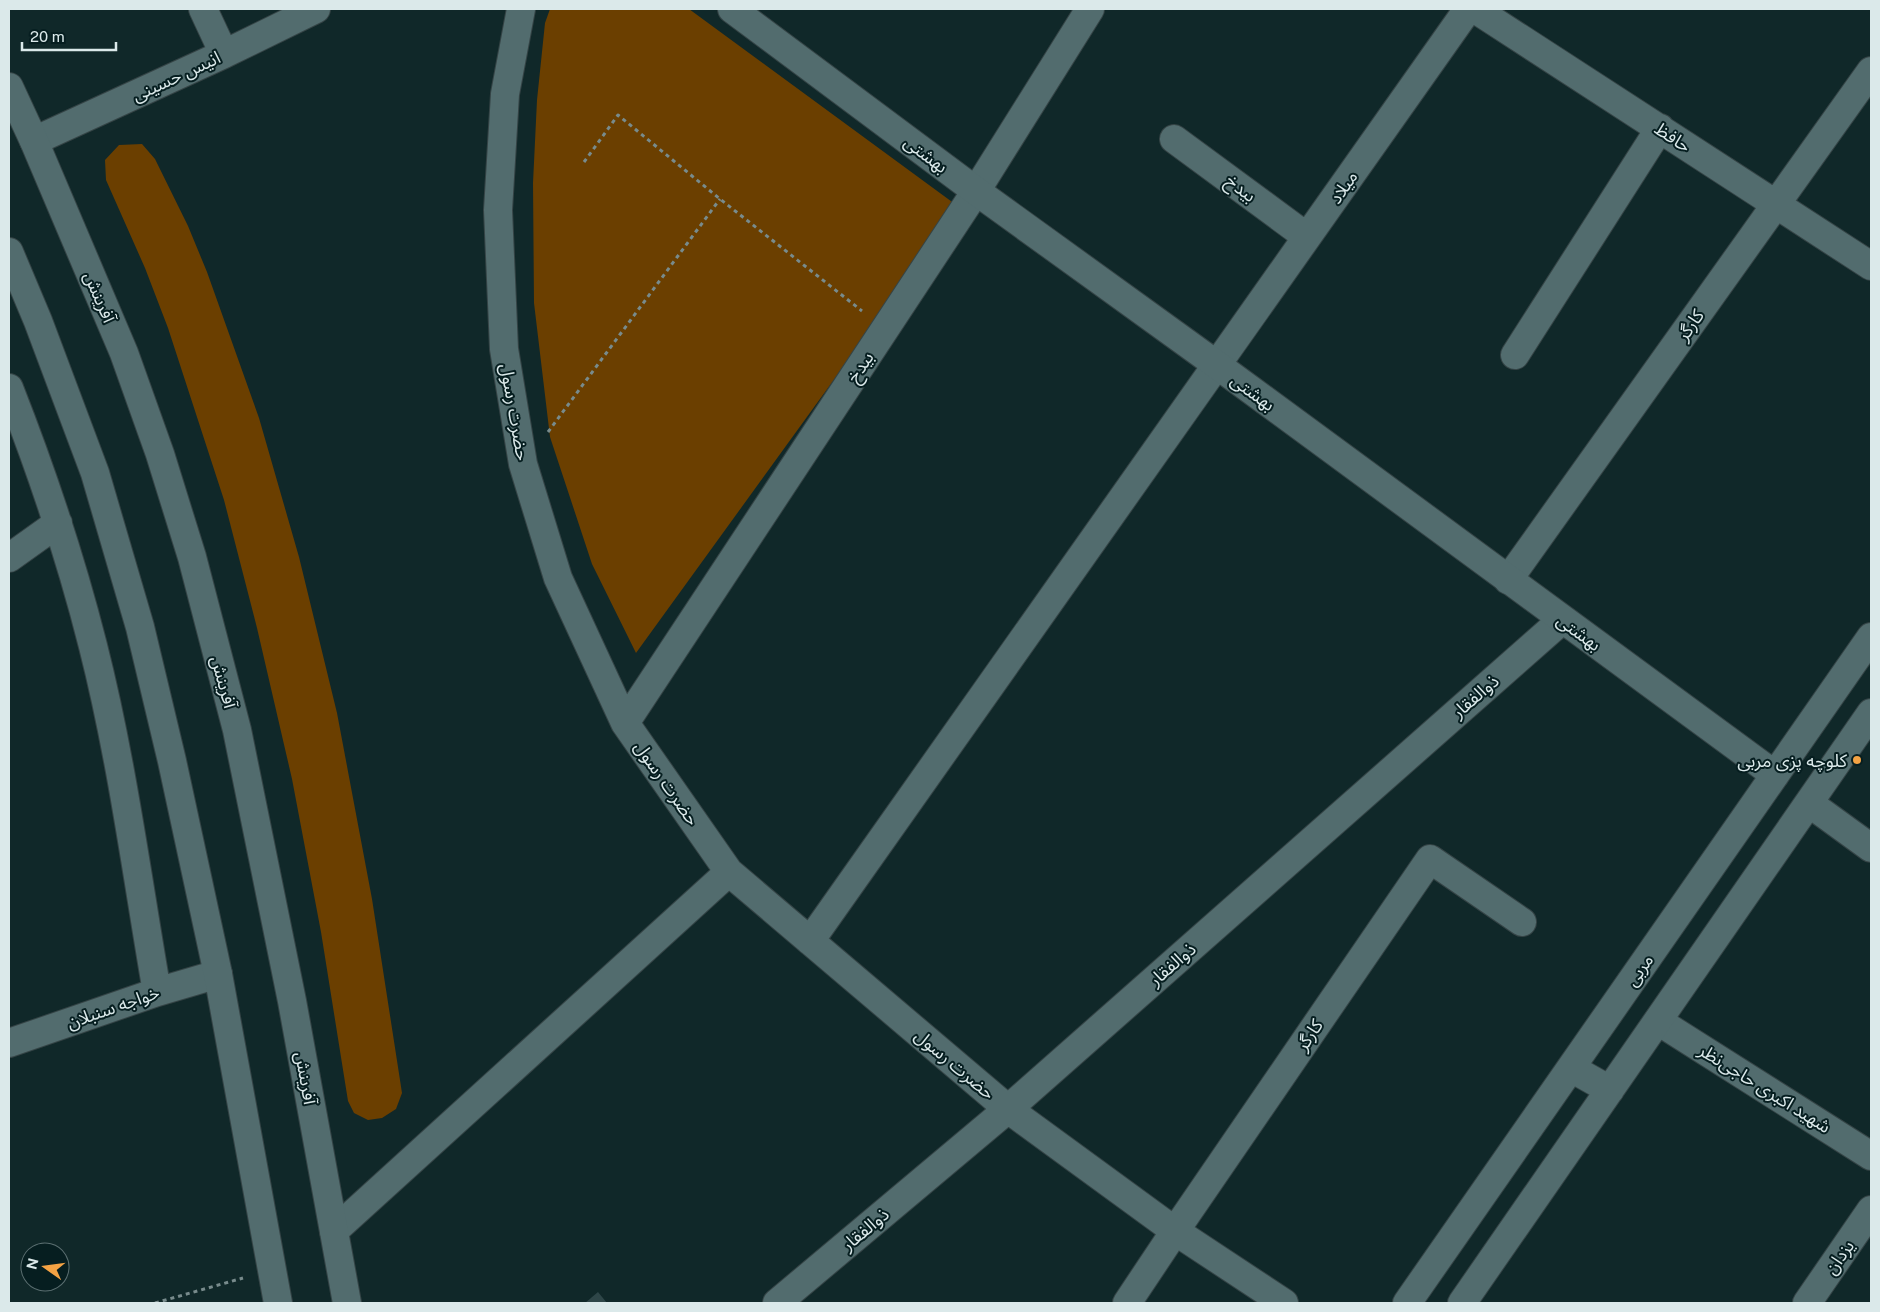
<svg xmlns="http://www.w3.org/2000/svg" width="1880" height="1312" font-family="'Public Sans','Noto Sans Arabic',sans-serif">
<rect width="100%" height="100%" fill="#102829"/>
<!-- green -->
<path fill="#6b3f00" d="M550 9H689L959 207 636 653 592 564 550 437 534 303 533 183 537 100 545 23Z
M142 144 155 159 188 226 207 272 259 418 299 557 337 713 372 899 402 1093 396 1109 382 1118 368 1120 354 1113 348 1101 321 932 292 779 257 628 224 500 168 328 145 268 106 180 105 160 119 145Z"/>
<!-- building -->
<path fill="#2e4648" d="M598 1292 607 1303H585Z"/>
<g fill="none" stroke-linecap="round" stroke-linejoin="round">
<defs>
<path id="street" d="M203 9 224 54
M521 9 505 94 498 210 504 349 523 464 558 578 625 723 729 872 1008 1109 1175 1231 1284 1303
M1475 9 1871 266
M1174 139 1307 237
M34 141 224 54 316 9
M1515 355 1660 128
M9 388C42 472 71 559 93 646 122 760 137 877 157 992
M9 558 58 523
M1508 580 1871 71
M625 723 976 191 1090 9
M810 941 1468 9
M1658 1021 1871 1156
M9 1043 157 992 218 974
M334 1231 729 872
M777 1303 1008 1109 1562 620
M1127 1303 1175 1231 1430 859 1522 922
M1807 1303 1871 1210"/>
<path id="secondary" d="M732 9 976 191 1217 365 1775 775
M9 87 34 141 124 353 160 454 192 557 237 730 292 1001 347 1303
M9 252 38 321 95 473 140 627 172 761 218 974 278 1303
M1809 803 1871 848
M1571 1068 1610 1090
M1407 1303 1871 637
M1462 1303 1871 713"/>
</defs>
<!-- street casing -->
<use href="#street" stroke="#354446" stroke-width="30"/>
<!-- secondary casing -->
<use href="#secondary" stroke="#354446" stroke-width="30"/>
<!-- path -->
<path stroke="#788b8c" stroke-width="3" stroke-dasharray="4 4" stroke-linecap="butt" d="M584 162 618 115 720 199 862 311
M548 432 720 199
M155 1303 243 1278"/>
<!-- street -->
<use href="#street" stroke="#526c6e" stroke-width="28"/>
<!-- secondary -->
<use href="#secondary" stroke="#526c6e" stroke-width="28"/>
</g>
<!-- markers -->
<circle fill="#f4a344" stroke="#061e20" stroke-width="2" cx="1857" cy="760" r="5"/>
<g text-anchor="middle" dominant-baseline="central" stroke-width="4" stroke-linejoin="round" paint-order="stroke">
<!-- street labels -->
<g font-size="18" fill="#dbe9ea" stroke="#061e20">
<text transform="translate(176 76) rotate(-25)">انیس حسینی</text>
<text transform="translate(1673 137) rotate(33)">حافظ</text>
<text transform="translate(926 154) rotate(37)">بهشتی</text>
<text transform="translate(1343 187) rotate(-55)">میلاد</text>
<text transform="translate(1241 188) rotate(37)">بیدخ</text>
<text transform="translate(100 297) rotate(67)">آفرینش</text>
<text transform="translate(1690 325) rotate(-55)">کارگر</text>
<text transform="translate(860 367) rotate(-57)">بیدخ</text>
<text transform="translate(1253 392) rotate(36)">بهشتی</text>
<text transform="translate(515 412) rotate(80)">حضرت رسول</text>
<text transform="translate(1579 632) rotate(36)">بهشتی</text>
<text transform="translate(224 682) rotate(75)">آفرینش</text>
<text transform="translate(1475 696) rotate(-41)">ذوالفقار</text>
<text transform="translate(667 783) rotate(55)">حضرت رسول</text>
<text transform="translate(1172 964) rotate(-41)">ذوالفقار</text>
<text transform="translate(1639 970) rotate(-55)">مربی</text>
<text transform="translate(113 1007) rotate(-19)">خواجه سنبلان</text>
<text transform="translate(1309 1035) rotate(-56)">کارگر</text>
<text transform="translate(955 1064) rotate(40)">حضرت رسول</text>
<text transform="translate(306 1078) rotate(80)">آفرینش</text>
<text transform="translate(1765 1088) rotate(32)">شهید اکبری حاجی‌نظر</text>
<text transform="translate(865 1229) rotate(-40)">ذوالفقار</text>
<text transform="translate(1839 1257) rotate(-55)">یزدان</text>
</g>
<!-- poi labels -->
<g font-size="18" fill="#dbe9ea" stroke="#061e20" text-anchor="end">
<text x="1847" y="760">کلوچه پزی مربی</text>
</g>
</g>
<!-- border -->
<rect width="1880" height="1312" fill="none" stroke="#dbe9ea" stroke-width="20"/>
<!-- north arrow -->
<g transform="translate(45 1267) rotate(284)"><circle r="24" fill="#061e20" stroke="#5b6f71"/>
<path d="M0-4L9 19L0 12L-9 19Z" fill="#f4a344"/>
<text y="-8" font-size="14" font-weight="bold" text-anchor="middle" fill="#dbe9ea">N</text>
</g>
<!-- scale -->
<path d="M22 42v8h94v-8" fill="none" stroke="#dbe9ea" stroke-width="2.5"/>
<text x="30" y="42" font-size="15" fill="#dbe9ea" stroke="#061e20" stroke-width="4" paint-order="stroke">20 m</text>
</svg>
